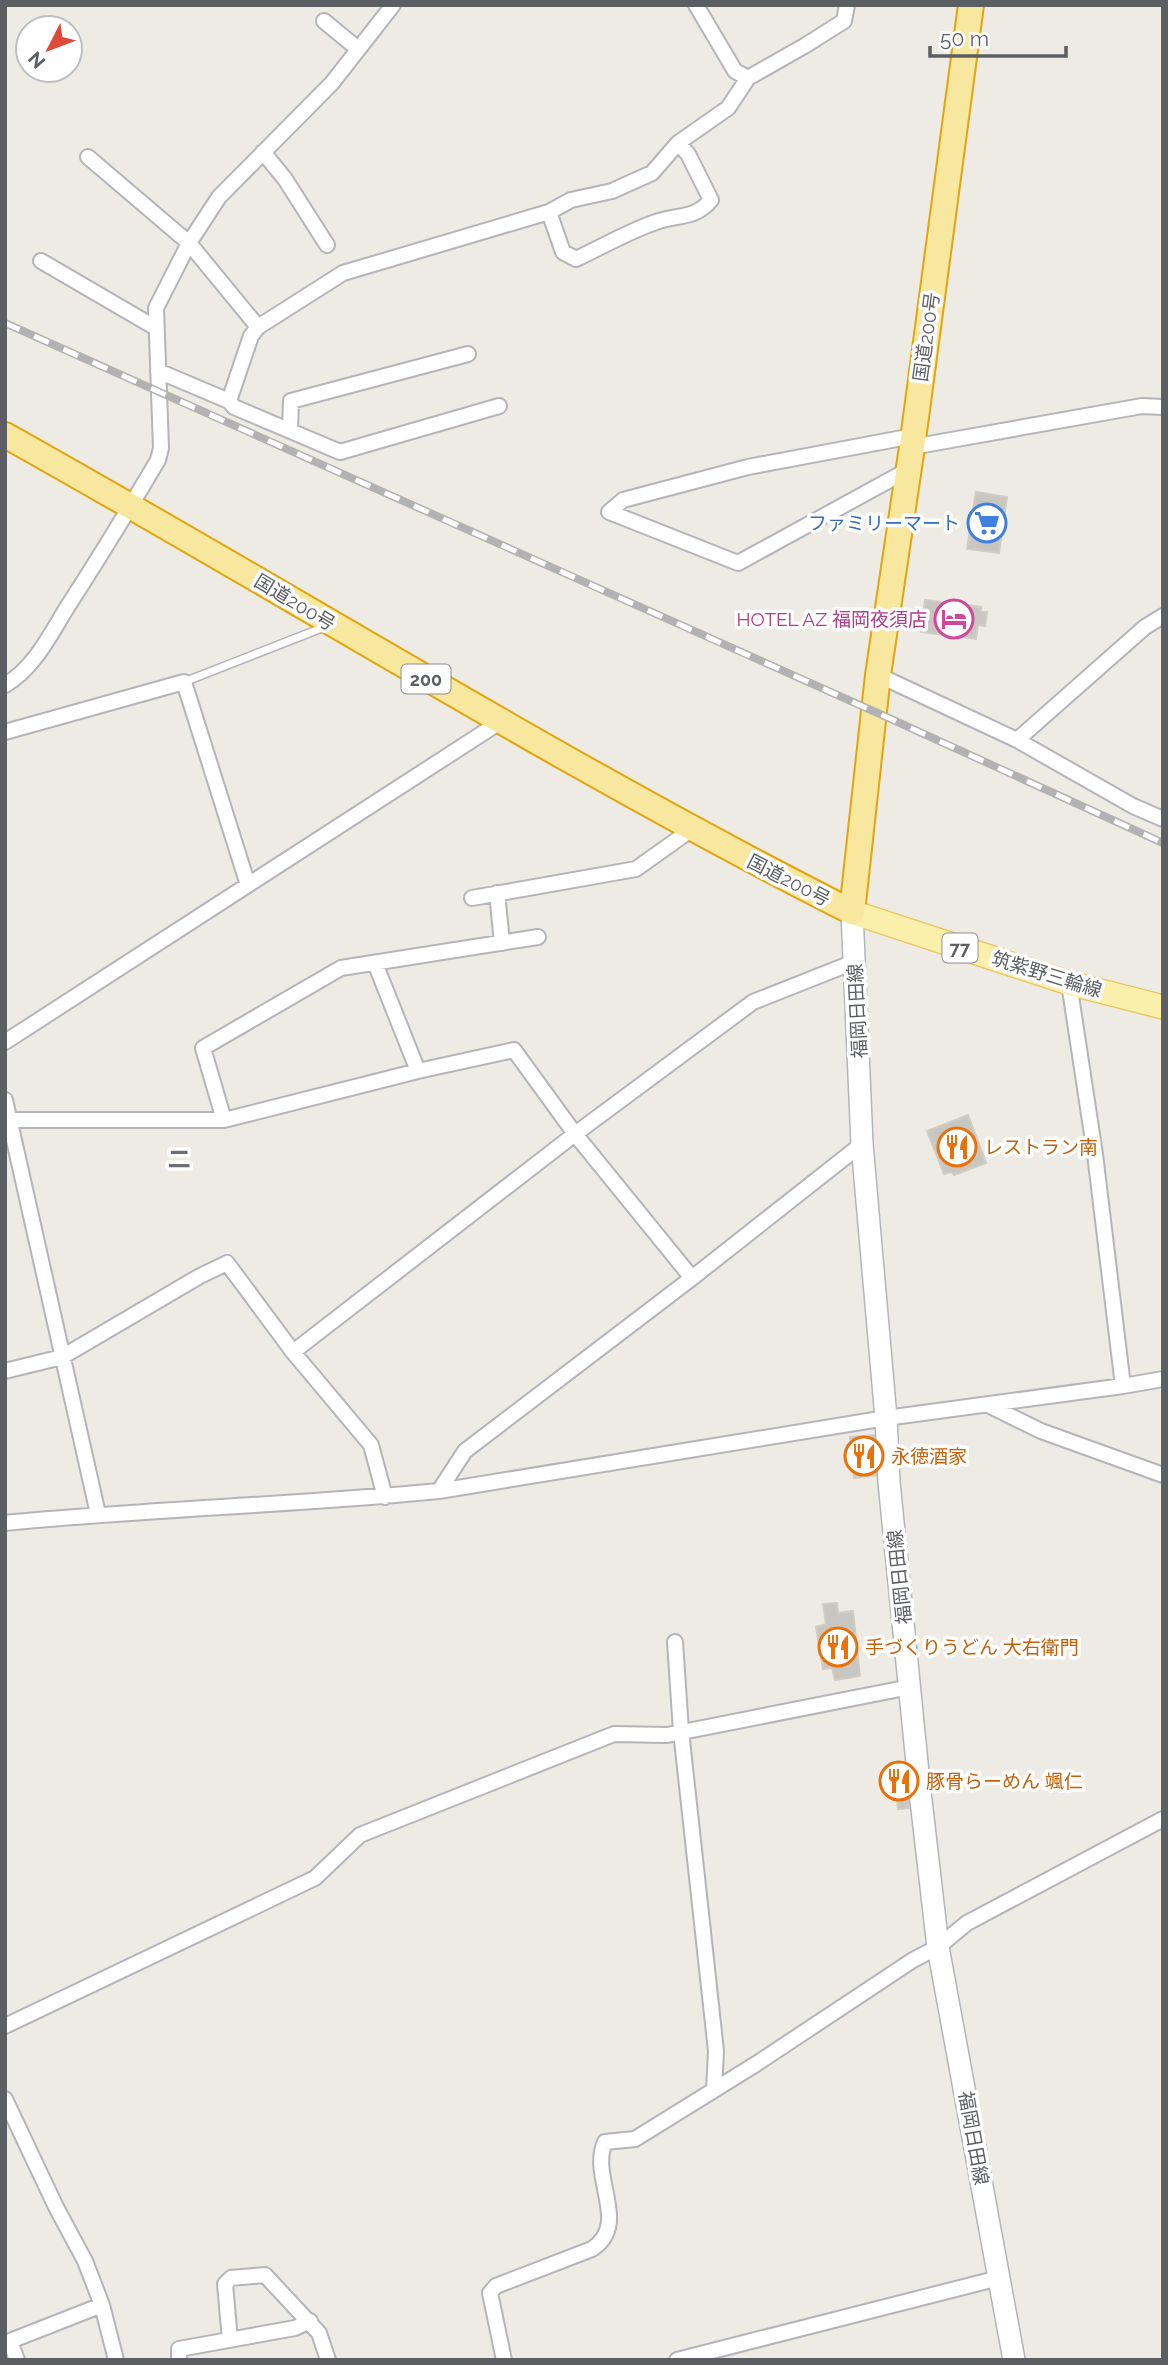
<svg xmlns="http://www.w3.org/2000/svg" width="1168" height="2365" font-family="Raleway,'Noto Sans JP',sans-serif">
<rect width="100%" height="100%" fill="#edebe3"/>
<!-- building -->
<path fill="#c8c6c0" stroke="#d1cdc2" stroke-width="2" d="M976 492 1007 497 999 553 967 549Z
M925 600 981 607V612H987L985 626 978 625 976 639 921 632Z
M968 1115 986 1163 954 1175 951 1172 944 1174 927 1131Z
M874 1435 879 1475 854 1478 850 1437Z
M837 1603 838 1613 853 1611 860 1676 835 1680 832 1668 823 1669 816 1627 826 1624 823 1604Z
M905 1762 909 1808 898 1809 897 1799 893 1800 890 1763Z"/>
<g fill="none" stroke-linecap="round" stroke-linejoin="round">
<defs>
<path id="service" d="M184 682 327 626"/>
<path id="minor" d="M696 5 735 71 748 78
M324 21 358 49
M263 152 285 179 327 245
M88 157 189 243 258 327 343 273 549 212 571 200 612 191 652 173 678 143 728 108 748 78 806 45 844 21 847 5
M549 212 563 252 576 259C602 247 629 231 656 222 678 214 694 220 711 200L688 154 678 143
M41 261 156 328
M158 371 229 401 234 407 340 452 499 406
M229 401 251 336 258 327
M290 431 291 401 468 354
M912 447 1142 406 1163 407
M908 470 738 563 609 512 623 500 748 467 913 436
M878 675 1017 740 1133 806 1163 819
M5 685C34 669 51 633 68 606 99 558 129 509 158 460L161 448 156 308 189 243 219 197 332 83 393 5
M5 732 184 682 248 885
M1017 740 1145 627 1163 616
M497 893 502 943
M472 898 636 869 692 829
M375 963 418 1071
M1069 983 1095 1154 1123 1386
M5 1042 500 722
M5 1100 98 1514
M10 1120H224L418 1071 514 1050 575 1134 692 1278
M224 1120 203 1048 341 968 538 937
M293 1352 575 1134 753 1002 854 962
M5 1371 62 1357 200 1276 227 1263 293 1352 371 1445 385 1497
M988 1405 1041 1431 1163 1475
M439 1491 465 1451 692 1278 862 1144
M5 1523C150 1509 295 1505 439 1491L886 1418 1123 1386 1163 1379
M675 1642 681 1731 716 2051 714 2090
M5 2026 315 1878 360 1835 614 1734 667 1735 910 1687
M5 2099 56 2207 85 2261 102 2305 116 2360
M230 2340 225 2284 231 2278 265 2275 319 2333 328 2360
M10 2341 17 2360
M5 2343 102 2305
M179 2360V2349L295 2328 310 2321
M504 2360 490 2293 496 2286 592 2249C631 2224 589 2177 605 2142L635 2139 756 2064 913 1960 938 1947 967 1923 1163 1819
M677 2360 999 2278"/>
<path id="secondary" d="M852 912 862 1144 886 1418 889 1482 919 1783 938 1947 1014 2360"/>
<path id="primary" d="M852 912 1069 983 1163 1007"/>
<path id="trunk" d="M5 435C288 593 563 766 852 912L878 675 912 447 971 5"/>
</defs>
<!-- service casing -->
<use href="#service" stroke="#b4b5ba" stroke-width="10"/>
<!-- minor casing -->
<use href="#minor" stroke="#b4b5ba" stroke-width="18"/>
<!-- secondary casing -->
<use href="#secondary" stroke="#b2b5ba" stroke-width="24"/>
<!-- primary casing -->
<use href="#primary" stroke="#e9c660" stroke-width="26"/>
<!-- trunk casing -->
<use href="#trunk" stroke="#e2a50e" stroke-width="28"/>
<!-- service -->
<use href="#service" stroke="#fff" stroke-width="7"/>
<!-- minor -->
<use href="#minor" stroke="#fff" stroke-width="14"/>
<!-- secondary -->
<use href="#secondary" stroke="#fff" stroke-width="21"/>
<!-- primary -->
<use href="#primary" stroke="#faefab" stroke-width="23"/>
<!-- trunk -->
<use href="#trunk" stroke="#f8e79e" stroke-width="24"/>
<defs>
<path id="rail" d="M5 323 891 719 1163 843"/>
</defs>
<!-- rail casing -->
<use href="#rail" stroke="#b2b2b3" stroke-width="8"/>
<!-- rail -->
<use href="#rail" stroke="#fff" stroke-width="5" stroke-dasharray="16" stroke-linecap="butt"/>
</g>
<!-- icons -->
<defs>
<symbol id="supermarket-ring" viewBox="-11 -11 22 22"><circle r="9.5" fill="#fff" stroke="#3f7fe0" stroke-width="1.5"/><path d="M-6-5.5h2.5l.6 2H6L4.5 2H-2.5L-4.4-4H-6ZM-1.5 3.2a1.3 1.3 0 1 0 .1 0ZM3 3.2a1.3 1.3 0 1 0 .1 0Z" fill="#3f7fe0"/></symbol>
<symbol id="hotel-ring" viewBox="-11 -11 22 22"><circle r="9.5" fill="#fff" stroke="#d1479c" stroke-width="1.5"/><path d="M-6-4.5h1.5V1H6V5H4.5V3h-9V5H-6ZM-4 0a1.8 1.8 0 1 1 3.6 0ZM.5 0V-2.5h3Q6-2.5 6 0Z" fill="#d1479c"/></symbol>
<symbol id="restaurant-ring" viewBox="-11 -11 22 22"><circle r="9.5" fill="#fff" stroke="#e8710a" stroke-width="1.5"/><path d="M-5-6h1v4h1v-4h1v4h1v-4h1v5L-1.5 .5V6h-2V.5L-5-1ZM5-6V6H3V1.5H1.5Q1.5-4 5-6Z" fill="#e8710a"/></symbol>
</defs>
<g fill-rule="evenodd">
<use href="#supermarket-ring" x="965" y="501" width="44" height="44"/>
<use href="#hotel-ring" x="932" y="597" width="44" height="44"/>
<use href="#restaurant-ring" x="935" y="1125" width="44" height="44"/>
<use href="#restaurant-ring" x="842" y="1434" width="44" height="44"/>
<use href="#restaurant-ring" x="816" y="1625" width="44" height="44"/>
<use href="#restaurant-ring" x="877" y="1759" width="44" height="44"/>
</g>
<g text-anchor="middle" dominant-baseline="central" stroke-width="7" stroke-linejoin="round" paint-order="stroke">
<!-- shield labels -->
<g fill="#fff" stroke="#8c8e92" stroke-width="2">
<rect x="401.5" y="664.5" width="49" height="29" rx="5"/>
<rect x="942.5" y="933.5" width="35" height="29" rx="5"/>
</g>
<g font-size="18" font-weight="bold" fill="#5b5e63">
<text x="426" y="679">200</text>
<text x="960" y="948">77</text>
</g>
<!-- street labels -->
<g font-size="19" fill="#5b5e63" stroke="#fff">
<text transform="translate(926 337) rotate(-82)">国道200号</text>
<text transform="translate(295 602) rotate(31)">国道200号</text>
<text transform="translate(789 880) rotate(27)">国道200号</text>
<text transform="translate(1047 974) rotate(17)">筑紫野三輪線</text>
<text transform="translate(857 1011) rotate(-93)">福岡日田線</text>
<text transform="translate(899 1577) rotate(-96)">福岡日田線</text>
<text transform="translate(974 2138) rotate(80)">福岡日田線</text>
</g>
<!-- shop labels -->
<g font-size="19" fill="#366cbe" stroke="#fff" text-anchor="end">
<text x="960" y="523">ファミリーマート</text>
</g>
<!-- hotel labels -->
<g font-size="19" fill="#b23c85" stroke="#fff" text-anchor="end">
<text x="927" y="619">HOTEL AZ 福岡夜須店</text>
</g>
<!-- food labels -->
<g font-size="19" fill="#c56008" stroke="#fff" text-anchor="start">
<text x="984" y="1147">レストラン南</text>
<text x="891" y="1456">永徳酒家</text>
<text x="865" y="1647">手づくりうどん 大右衛門</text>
<text x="926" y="1781">豚骨らーめん 颯仁</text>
</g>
<!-- quarter labels -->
<g font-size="23" font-weight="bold" fill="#6c7075" stroke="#fff">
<text x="179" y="1158">二</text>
</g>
</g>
<!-- border -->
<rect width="1168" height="2365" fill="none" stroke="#5b5e63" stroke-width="14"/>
<!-- north arrow -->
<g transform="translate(49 49) rotate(228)"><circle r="33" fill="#ffffff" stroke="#bdbfc1" stroke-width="2"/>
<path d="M0-5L12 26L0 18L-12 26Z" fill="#df4938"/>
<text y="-10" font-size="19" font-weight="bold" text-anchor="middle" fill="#5b5e63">N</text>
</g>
<!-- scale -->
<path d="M930 46v10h136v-10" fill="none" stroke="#5b5e63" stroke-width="3.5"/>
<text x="940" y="46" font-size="21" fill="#5b5e63" stroke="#ffffff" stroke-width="5" paint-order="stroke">50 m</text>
</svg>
